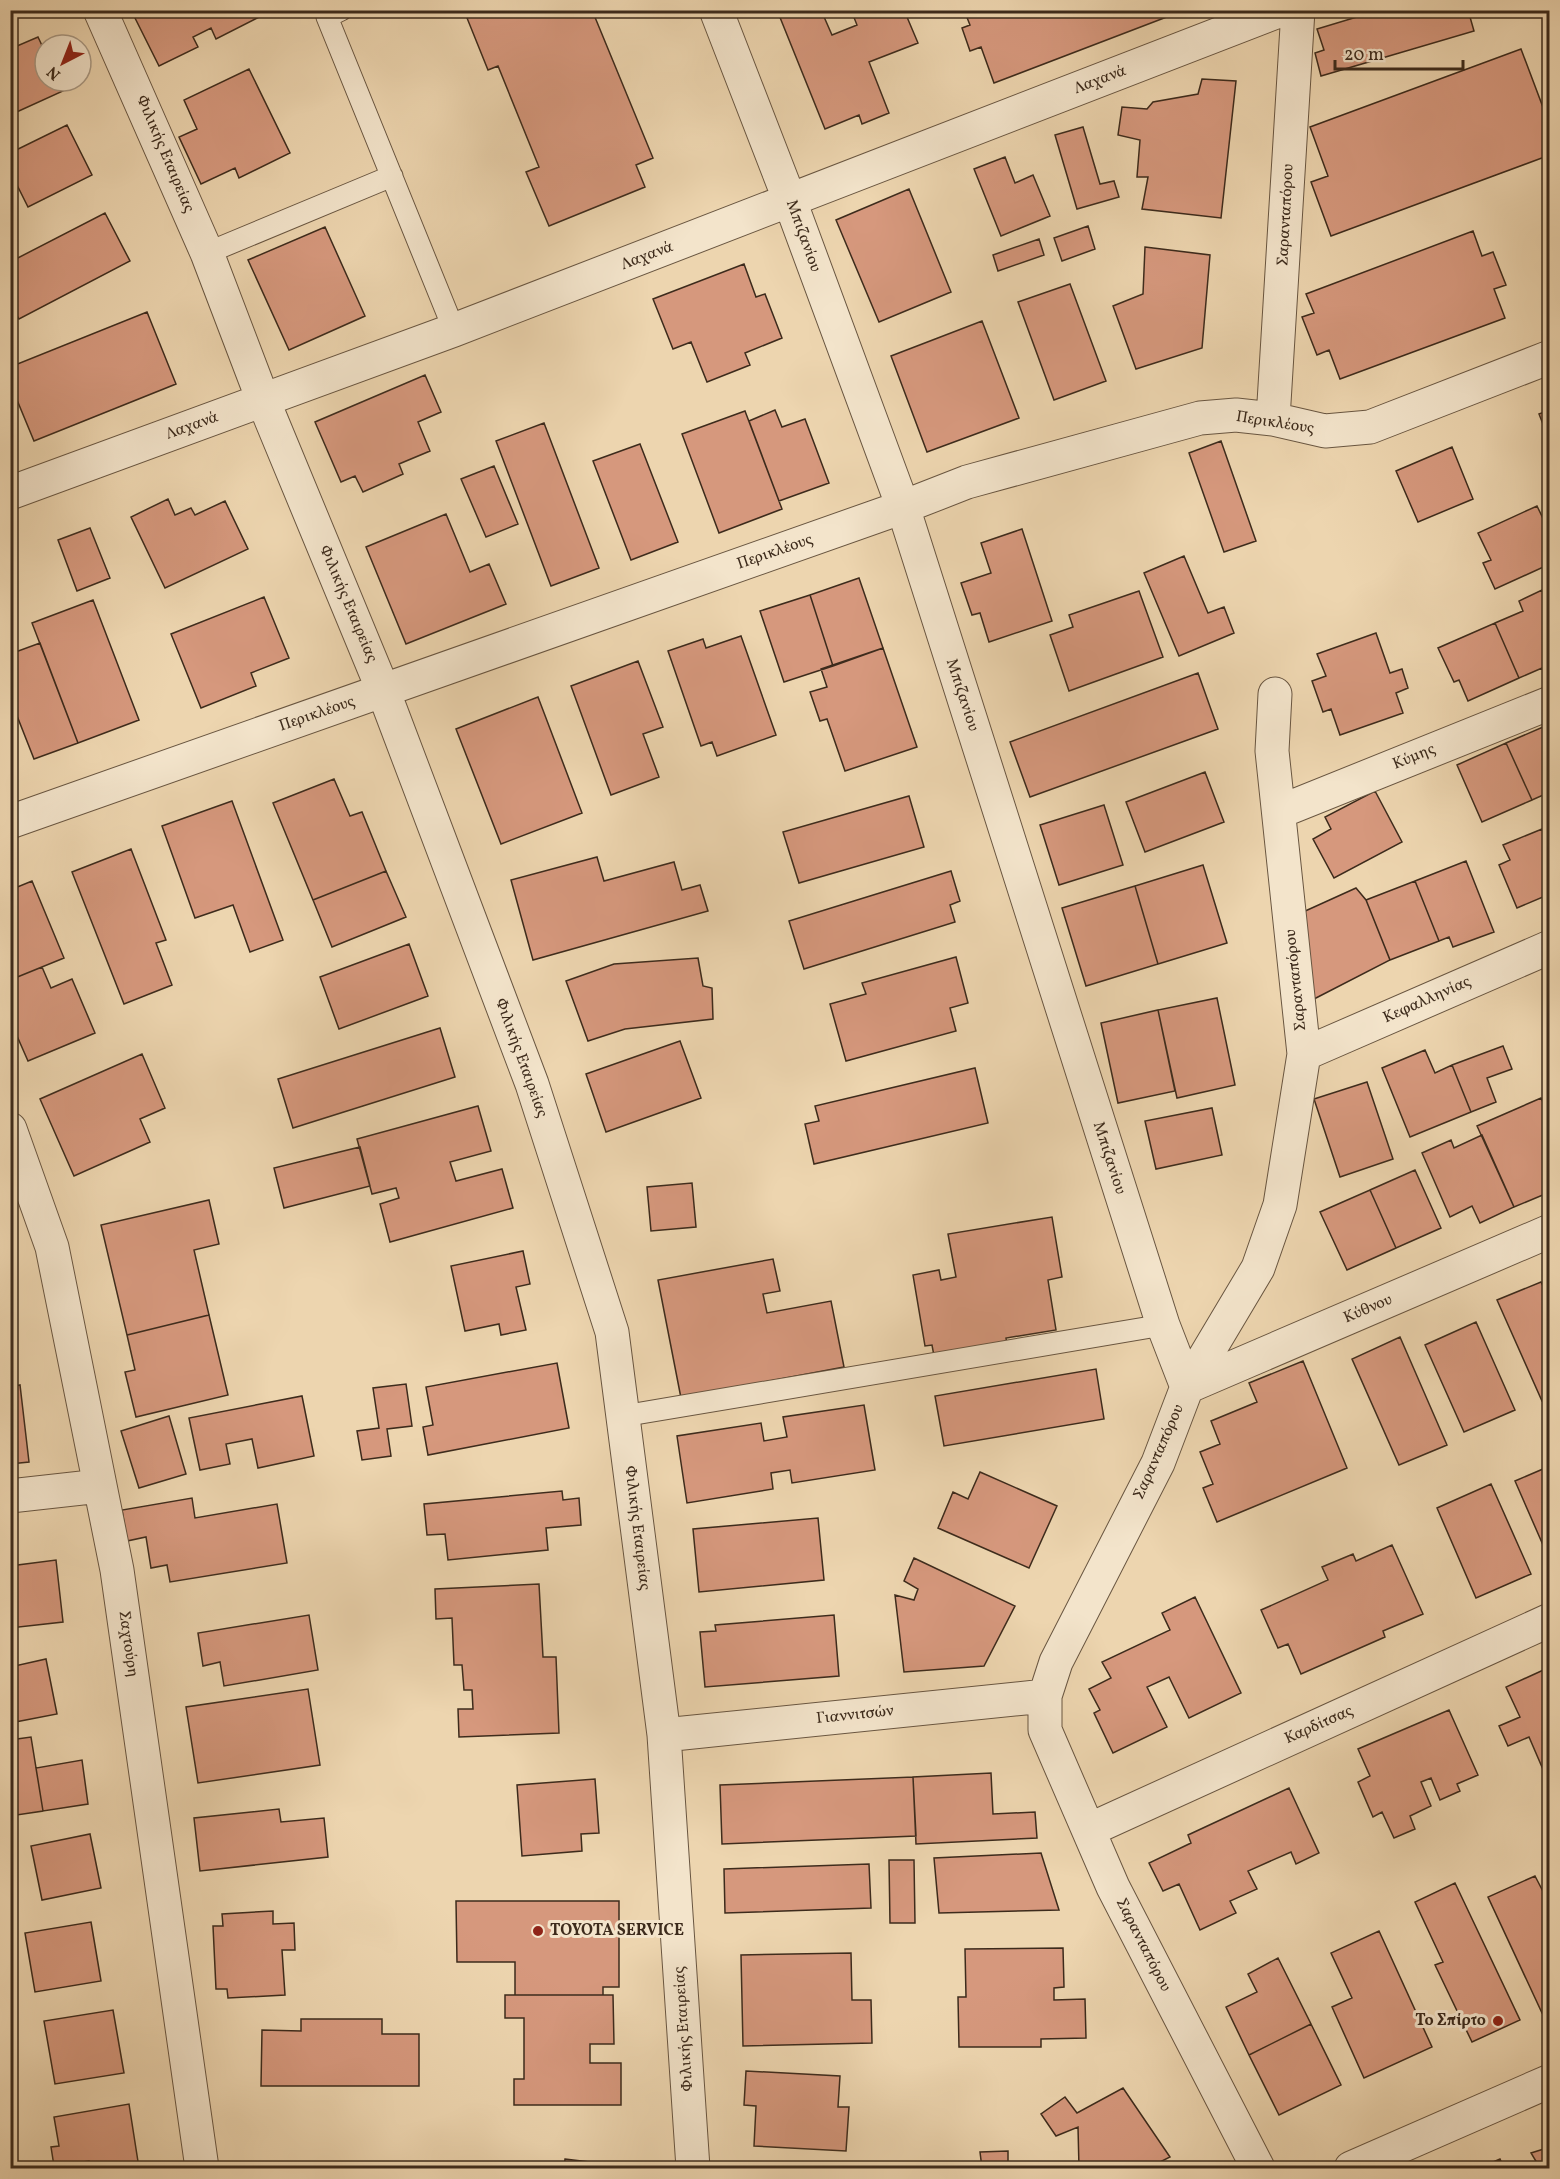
<svg xmlns="http://www.w3.org/2000/svg" width="1560" height="2179" font-family="Vollkorn,serif">
<rect width="100%" height="100%" fill="#edd5af"/>
<filter id="stains"><feTurbulence type="fractalNoise" baseFrequency=".00333" numOctaves="4"/><feColorMatrix values="0 0 0 0 .2 0 0 0 0 .09 0 0 0 0 .02 0 0 0 .5 -.17"/></filter>
<radialGradient id="worn" r=".72"><stop offset=".6" stop-color="#630" stop-opacity="0"/><stop offset="1" stop-color="#630" stop-opacity=".3"/></radialGradient>
<!-- building -->
<path fill="#d6987d" stroke="#3d2b1c" stroke-width="1.5" d="M131 10H273L216 39 211 28 193 37 198 47 159 66Z
M485 10H592L653 158 636 165 645 187 549 226 526 172 539 167 498 66 488 70 467 18Z
M777 10H821L832 35 857 25 853 15 864 10H904L918 43 869 62 889 113 862 124 859 115 825 129Z
M964 10H1185L994 83 981 47 970 51 962 28 970 25Z
M1380 10H1468L1474 31 1321 76 1315 53 1324 50 1317 29Z
M38 37 45 52V81H58L63 91 10 115V49Z
M1521 49 1550 126V155L1331 236 1311 182 1328 176 1310 127Z
M249 69 290 153 239 178 235 168 201 184 179 137 197 129 184 100Z
M1202 79 1236 81 1221 218 1142 209 1148 177H1137L1140 140 1118 135 1122 107 1147 109 1153 102 1198 94Z
M67 125 92 175 28 207 10 171V153Z
M1083 127 1100 184 1114 181 1119 197 1077 209 1055 135Z
M1005 157 1015 183 1033 175 1050 216 1001 236 974 169Z
M909 189 951 292 879 322 836 220Z
M105 213 130 261 19 319 10 303V262Z
M1088 226 1095 249 1062 261 1054 238Z
M325 227 365 316 289 350 248 260Z
M1473 231 1482 256 1493 252 1506 285 1494 289 1505 318 1340 379 1329 350 1317 355 1302 317 1314 313 1306 294Z
M1039 239 1044 255 998 271 993 255Z
M1145 247 1210 255 1202 348 1136 369 1113 306 1143 294Z
M744 264 756 297 765 294 782 338 745 353 750 365 707 382 691 342 673 349 653 299Z
M1070 284 1106 381 1054 400 1018 302Z
M147 312 176 384 34 441 10 383V367Z
M982 321 1019 418 927 452 891 356Z
M425 375 441 412 418 422 430 451 399 464 403 474 363 492 355 476 341 482 315 422Z
M775 410 782 427 805 419 829 483 779 501 749 421Z
M1550 410V442L1539 414Z
M745 411 782 509 719 533 682 434Z
M544 423 599 568 551 586 496 441Z
M1221 441 1256 541 1224 552 1189 453Z
M640 444 678 542 631 560 593 461Z
M1452 447 1473 499 1418 522 1396 471Z
M494 466 518 524 486 537 461 479Z
M168 499 175 515 191 508 195 515 225 501 248 549 165 588 131 517Z
M1537 506 1550 533V564L1495 589 1483 563 1491 560 1478 533Z
M446 514 470 572 489 564 506 604 406 644 366 547Z
M90 528 110 578 77 591 58 540Z
M1022 529 1052 621 989 642 980 613 972 615 961 583 991 573 981 543Z
M1184 556 1208 613 1224 607 1234 633 1179 656 1144 573Z
M859 578 883 648 833 666 810 595Z
M1542 590 1550 608V678L1547 679 1542 668 1519 678 1495 623 1523 611 1519 601Z
M1139 591 1163 657 1069 691 1050 635 1073 627 1069 615Z
M810 595 833 666 784 682 760 611Z
M264 597 289 658 251 673 256 686 201 708 171 634Z
M93 600 139 720 78 743 32 623Z
M1495 623 1519 678 1468 701 1459 680 1454 682 1438 648Z
M1376 633 1390 673 1402 669 1408 688 1396 693 1403 713 1340 735 1331 709 1323 712 1312 681 1326 676 1317 654Z
M741 636 776 735 717 756 712 742 701 746 668 651 703 639 706 648Z
M40 643 78 743 34 759 10 698V654Z
M883 648 917 747 845 771 827 719 820 721 810 692 827 687 821 669Z
M638 661 663 727 643 734 659 777 611 795 571 686Z
M1198 673 1218 729 1030 797 1010 742Z
M538 697 582 813 501 844 456 729Z
M1550 724V792L1532 800 1506 743Z
M1506 743 1532 800 1482 822 1457 765Z
M1205 772 1224 822 1145 852 1126 802Z
M334 779 350 816 362 812 386 871 313 900 273 803Z
M1375 791 1402 842 1334 878 1313 839 1331 829 1325 817Z
M909 796 924 847 799 883 783 832Z
M232 801 283 940 250 952 233 905 195 918 162 826Z
M1104 805 1123 865 1059 885 1040 825Z
M1542 829 1550 847V894L1517 908 1499 865 1510 860 1503 845Z
M131 849 166 940 156 943 172 985 124 1004 72 872Z
M597 857 604 881 674 862 682 890 700 885 708 911 533 960 511 880Z
M1466 861 1494 932 1453 947 1449 937 1439 941 1415 881Z
M1203 865 1227 943 1158 964 1135 886Z
M386 871 406 917 332 947 313 900Z
M951 871 960 901 950 905 955 922 804 969 789 921Z
M32 881 64 958 10 980V890Z
M1415 881 1439 941 1390 960 1366 900Z
M1135 886 1158 964 1086 986 1062 908Z
M1356 888 1366 900 1390 960 1314 999 1303 912Z
M409 944 428 996 339 1029 320 977Z
M956 957 968 1003 950 1008 956 1031 846 1061 830 1004 866 994 862 983Z
M698 958 703 986 712 988 713 1019 625 1029 588 1041 566 981 614 964Z
M42 967 51 988 72 979 95 1033 28 1061 10 1020V980Z
M1217 998 1235 1085 1177 1098 1158 1010Z
M1158 1010 1175 1091 1118 1103 1101 1023Z
M440 1028 455 1077 293 1128 278 1079Z
M680 1041 701 1098 606 1132 586 1074Z
M1503 1046 1512 1069 1487 1078 1496 1102 1471 1112 1452 1065Z
M1425 1050 1435 1073 1452 1065 1471 1112 1410 1137 1382 1068Z
M142 1054 165 1108 140 1119 150 1142 74 1176 40 1099Z
M975 1068 988 1123 814 1164 805 1124 819 1121 815 1106Z
M1367 1082 1393 1159 1340 1177 1314 1099Z
M1541 1098 1550 1117V1192L1514 1207 1477 1126Z
M478 1106 491 1151 450 1162 456 1181 502 1169 513 1208 390 1242 380 1204 399 1198 396 1188 372 1194 357 1139Z
M1212 1108 1222 1155 1156 1169 1145 1121Z
M1482 1135 1514 1207 1480 1223 1472 1206 1450 1217 1422 1153 1451 1140 1454 1148Z
M360 1147 370 1186 284 1208 274 1168Z
M1415 1170 1441 1228 1396 1248 1370 1190Z
M692 1183 696 1227 651 1231 647 1187Z
M1370 1190 1396 1248 1347 1270 1320 1212Z
M209 1200 219 1244 194 1250 209 1315 127 1335 101 1225Z
M1052 1217 1062 1277 1048 1280 1056 1330 1006 1338 1007 1344 934 1356 932 1345 925 1346 913 1275 939 1270 941 1280 956 1277 948 1234Z
M523 1251 530 1284 516 1287 526 1330 501 1335 499 1324 465 1331 451 1266Z
M773 1259 780 1291 763 1294 767 1313 831 1301 844 1367 681 1398 658 1280Z
M1541 1282 1550 1301V1398L1542 1401 1497 1300Z
M209 1315 228 1395 136 1417 125 1372 135 1370 127 1335Z
M1476 1322 1515 1410 1464 1432 1425 1345Z
M1400 1337 1447 1445 1399 1465 1352 1359Z
M10 1347 15 1386 20 1385 29 1462 10 1464Z
M1303 1361 1347 1468 1217 1522 1203 1488 1213 1484 1200 1452 1220 1444 1211 1421 1257 1402 1249 1383Z
M557 1363 569 1428 428 1455 423 1427 433 1425 426 1387Z
M1096 1369 1104 1419 944 1446 935 1396Z
M406 1384 412 1426 387 1429 391 1456 362 1460 357 1431 379 1428 373 1388Z
M302 1396 314 1456 258 1468 252 1439 226 1444 230 1464 200 1470 189 1418Z
M864 1405 875 1470 792 1483 790 1470 771 1473 773 1489 687 1503 677 1436 761 1423 764 1441 787 1437 783 1417Z
M169 1416 186 1474 139 1488 121 1431Z
M1550 1466V1561L1515 1481Z
M980 1472 1057 1506 1029 1568 938 1528 953 1492 968 1499Z
M1491 1484 1531 1574 1476 1598 1437 1508Z
M562 1491 563 1500 579 1498 581 1525 546 1528 548 1550 448 1560 445 1534 427 1535 424 1504Z
M192 1498 195 1518 277 1504 287 1563 170 1582 167 1565 151 1568 146 1537 127 1541 122 1510Z
M818 1518 824 1580 699 1592 693 1529Z
M1392 1545 1423 1614 1383 1631 1385 1637 1301 1674 1288 1644 1278 1648 1261 1610 1328 1580 1322 1567 1353 1554 1356 1561Z
M914 1558 1015 1606 984 1666 904 1672 895 1595 914 1600 918 1589 904 1581Z
M56 1560 63 1622 10 1628V1566Z
M539 1584 543 1657H556L559 1733 459 1737 458 1709H473L472 1690H464L462 1665H454L452 1618 436 1619 435 1589Z
M1195 1597 1241 1693 1189 1718 1169 1677 1147 1687 1167 1727 1113 1753 1094 1713 1100 1710 1089 1689 1111 1678 1102 1662 1170 1630 1162 1613Z
M309 1615 318 1670 224 1686 220 1662 203 1666 198 1633Z
M834 1615 839 1676 705 1687 700 1632 716 1631 715 1625Z
M46 1659 57 1714 10 1723V1667Z
M1550 1667V1772L1545 1774 1529 1737 1508 1746 1499 1726 1520 1717 1506 1687Z
M308 1689 320 1765 198 1783 186 1707Z
M1449 1710 1478 1775 1457 1784 1460 1791 1440 1800 1431 1778 1421 1782 1431 1806 1410 1816 1415 1829 1394 1838 1382 1812 1373 1817 1358 1782 1370 1776 1358 1749Z
M31 1737 43 1811 10 1816V1740Z
M82 1760 88 1804 43 1811 36 1768Z
M991 1773 993 1814 1035 1812 1037 1838 916 1844 913 1777Z
M913 1777 916 1836 722 1844 720 1785Z
M595 1779 599 1833 581 1834 582 1851 522 1856 517 1785Z
M1289 1788 1319 1853 1296 1864 1291 1852 1248 1871 1257 1889 1230 1901 1236 1913 1200 1930 1179 1884 1163 1891 1149 1863 1191 1843 1188 1835Z
M279 1809 281 1822 324 1818 328 1857 200 1871 194 1818Z
M90 1834 101 1888 42 1900 31 1846Z
M1041 1853 1059 1910 939 1913 934 1858Z
M889 1860H914L915 1923H890Z
M869 1864 871 1908 725 1913 724 1869Z
M1535 1876 1550 1905V2009L1542 2013 1488 1897Z
M1455 1883 1520 2020 1472 2042 1435 1965 1443 1962 1415 1902Z
M456 1901H619V1987H603V1995H515V1962H457Z
M273 1911V1924L294 1923 295 1950H282L285 1995 228 1998 227 1989H216L213 1926H223L222 1914Z
M91 1922 101 1981 35 1992 25 1933Z
M1379 1931 1432 2047 1364 2078 1332 2007 1352 1998 1331 1953Z
M1063 1948 1064 1987 1054 1988V2000L1085 1999 1086 2038 1041 2039V2047H959L958 1997H966L965 1949Z
M851 1953 852 2000H871L872 2043 743 2046 741 1955Z
M1278 1958 1311 2024 1249 2055 1226 2007 1257 1992 1248 1974Z
M505 1995H613L614 2044H590V2063H621V2105H514V2079H524V2018H505Z
M113 2010 124 2073 55 2084 44 2021Z
M301 2019H382V2034H419V2086H261L262 2030 301 2031Z
M1311 2024 1341 2085 1279 2115 1249 2055Z
M746 2071 840 2076 838 2107H849L846 2151 754 2146 756 2106 744 2105Z
M1123 2088 1170 2157 1148 2168H1079L1078 2127 1056 2136 1041 2114 1065 2097 1077 2113Z
M129 2104 139 2168H90L89 2161 54 2166 51 2147 59 2146 54 2117Z
M1550 2147V2168H1540L1531 2153Z
M1008 2151V2168H982L980 2152Z
M565 2159 589 2162 588 2168H564Z
M1500 2159 1504 2168H1479Z
M589 2162 649 2168H588Z"/>
<g fill="none" stroke-linecap="round" stroke-linejoin="round">
<defs>
<path id="service" d="M341 10 327 17 454 330
M207 253 392 176
M623 1416 1163 1325"/>
<path id="minor" d="M100 10 207 253 263 400 383 690 532 1084 612 1332 664 1735 693 2168
M716 10 790 201 903 507 1163 1325 1187 1387
M1273 419 1298 10
M10 493 454 330 1281 10
M1279 812 1550 703
M10 822 903 507 967 482 1200 418 1236 415 1273 419 1325 431 1370 427 1550 357
M1304 1054 1550 947
M10 1129 52 1247 117 1570 202 2168
M1187 1387 1550 1231
M10 1496 100 1486
M664 1735 1045 1696
M1089 1830 1550 1620
M1258 2168 1113 1887 1045 1730V1696L1056 1662 1158 1463 1187 1387 1258 1268 1280 1205 1304 1054 1272 751 1275 694"/>
<path id="tertiary" d="M1351 2168 1550 2081"/>
</defs>
<!-- service casing -->
<use href="#service" stroke="#695641" stroke-width="23"/>
<!-- minor casing -->
<use href="#minor" stroke="#695641" stroke-width="35"/>
<!-- tertiary casing -->
<use href="#tertiary" stroke="#695641" stroke-width="35"/>
<!-- service -->
<use href="#service" stroke="#f3e4cb" stroke-width="21"/>
<!-- minor -->
<use href="#minor" stroke="#f3e4cb" stroke-width="33"/>
<!-- tertiary -->
<use href="#tertiary" stroke="#f3e4cb" stroke-width="33"/>
</g>
<!-- markers -->
<g fill="#8f2418" stroke="#f3e4cb" stroke-width="2">
<circle cx="538" cy="1931" r="6"/>
<circle cx="1498" cy="2021" r="6"/>
</g>
<g text-anchor="middle" dominant-baseline="central" stroke-width="6" stroke-linejoin="round" paint-order="stroke">
<!-- street labels -->
<g font-size="16" fill="#3d2b1c" stroke="#f3e4cb">
<text transform="translate(1100 80) rotate(-21)">Λαχανά</text>
<text transform="translate(165 154) rotate(67)">Φιλικής Εταιρείας</text>
<text transform="translate(1286 215) rotate(-87)">Σαρανταπόρου</text>
<text transform="translate(803 236) rotate(70)">Μπιζανίου</text>
<text transform="translate(647 256) rotate(-21)">Λαχανά</text>
<text transform="translate(1275 423) rotate(9)">Περικλέους</text>
<text transform="translate(192 426) rotate(-20)">Λαχανά</text>
<text transform="translate(775 552) rotate(-19)">Περικλέους</text>
<text transform="translate(348 604) rotate(67)">Φιλικής Εταιρείας</text>
<text transform="translate(962 695) rotate(72)">Μπιζανίου</text>
<text transform="translate(317 714) rotate(-19)">Περικλέους</text>
<text transform="translate(1414 757) rotate(-22)">Κύμης</text>
<text transform="translate(1296 980) rotate(-96)">Σαρανταπόρου</text>
<text transform="translate(1427 1000) rotate(-24)">Κεφαλληνίας</text>
<text transform="translate(521 1058) rotate(70)">Φιλικής Εταιρείας</text>
<text transform="translate(1109 1158) rotate(72)">Μπιζανίου</text>
<text transform="translate(1368 1309) rotate(-23)">Κύθνου</text>
<text transform="translate(1159 1452) rotate(-66)">Σαρανταπόρου</text>
<text transform="translate(637 1528) rotate(83)">Φιλικής Εταιρείας</text>
<text transform="translate(128 1644) rotate(82)">Σαχτούρη</text>
<text transform="translate(855 1715) rotate(-6)">Γιαννιτσών</text>
<text transform="translate(1319 1725) rotate(-24)">Καρδίτσας</text>
<text transform="translate(1143 1945) rotate(63)">Σαρανταπόρου</text>
<text transform="translate(684 2029) rotate(-94)">Φιλικής Εταιρείας</text>
</g>
<!-- poi labels -->
<g font-size="16" font-weight="bold" fill="#3d2b1c" stroke="#f3e4cb" text-anchor="start">
<text x="550" y="1931">TOYOTA SERVICE</text>
<text x="1486" y="2021" text-anchor="end">Το Σπίρτο</text>
</g>
</g>
<!-- margin -->
<rect width="1560" height="2179" fill="none" stroke="#edd5af" stroke-width="36"/>
<rect x="12" y="12" width="1536" height="2155" fill="none" stroke="#3d2b1c" stroke-width="3"/>
<rect x="18" y="18" width="1524" height="2143" fill="none" stroke="#3d2b1c" stroke-width="1.5"/>
<!-- north arrow -->
<g transform="translate(63 63) rotate(222)"><circle r="28" fill="#f3e4cb" stroke="#aa9a85" stroke-width="1.5"/>
<path d="M0-4.5L10 22L0 15L-10 22Z" fill="#8f2418"/>
<text y="-9" font-size="16" font-weight="bold" text-anchor="middle" fill="#3d2b1c">N</text>
</g>
<!-- scale -->
<path d="M1335 60v9h128v-9" fill="none" stroke="#3d2b1c" stroke-width="3"/>
<text x="1344" y="60" font-size="18" fill="#3d2b1c" stroke="#f3e4cb" stroke-width="4.5" paint-order="stroke">20 m</text>
<rect width="100%" height="100%" filter="url(#stains)"/>
<rect width="100%" height="100%" fill="url(#worn)"/>
</svg>
